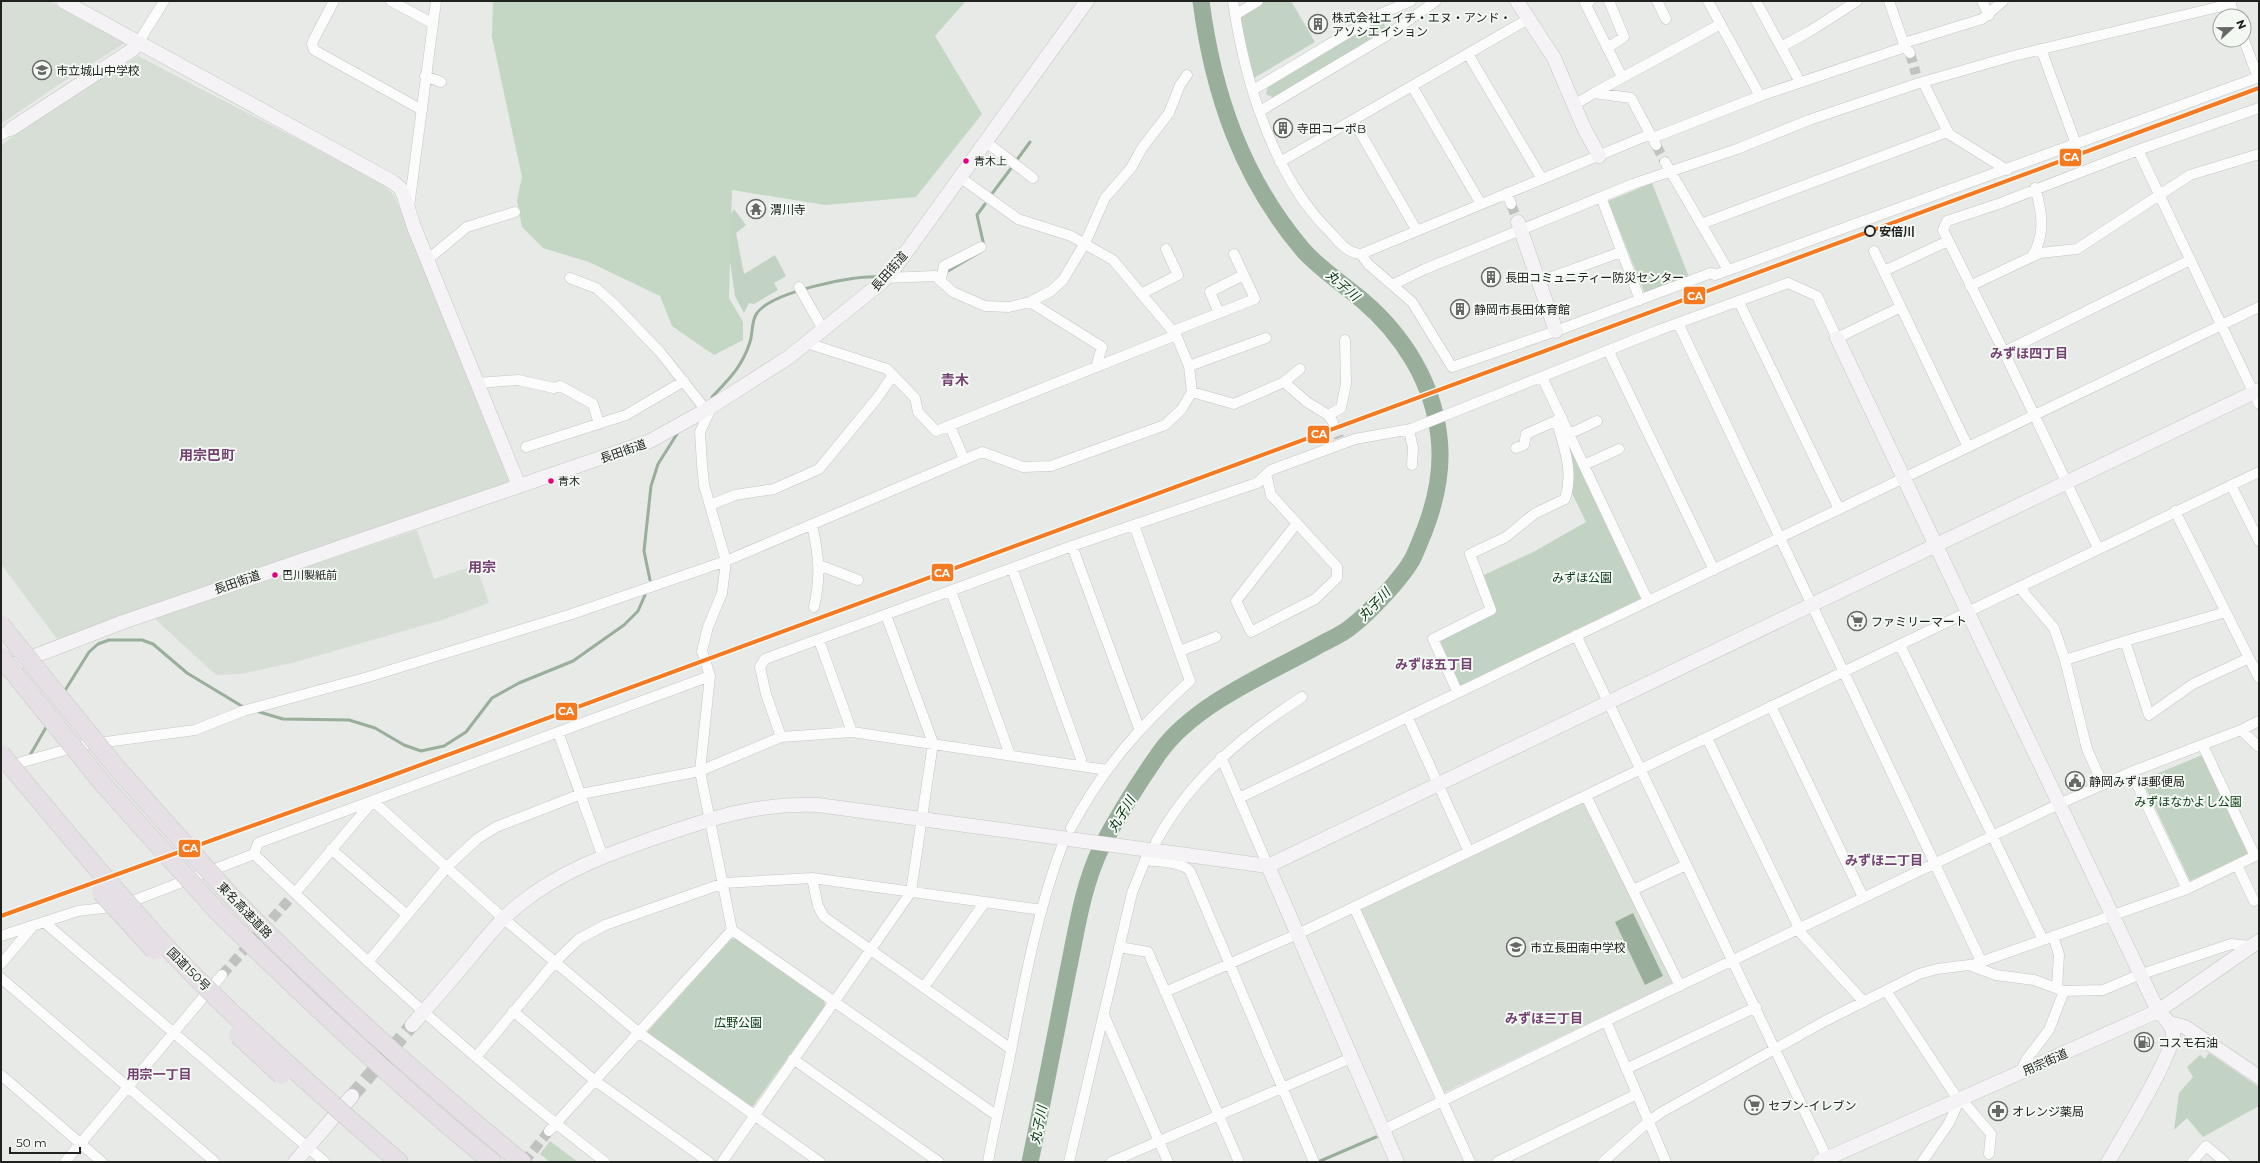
<svg xmlns="http://www.w3.org/2000/svg" width="2260" height="1163" font-family="Montserrat,'Noto Sans JP',sans-serif">
<rect width="100%" height="100%" fill="#e7eae7"/>
<!-- built -->
<path fill="#d6ded6" d="M1 1H49L125 43 58 85 1 124Z
M138 56 384 184 395 197 514 485 57 639 1 564V145L62 103Z
M417 530 434 579 476 565 489 603 442 620 292 663 240 674 216 675 154 618Z
M1585 799 1674 982 1441 1094 1359 912 1361 906Z"/>
<!-- green -->
<path fill="#c3d3c3" d="M1263 1H1291L1315 42 1254 78 1239 15Z
M1381 20 1384 23 1386 31 1274 98 1266 94 1268 86 1376 21Z
M1652 183 1689 277 1645 294 1608 201Z
M734 209 746 225 736 233 744 274 775 255 786 276 774 283 778 290 754 304 749 303 744 313 735 296 727 241 726 222Z
M1569 446 1643 595 1642 601 1461 687 1439 639 1495 611 1484 575 1535 551 1586 522 1572 493Z
M2202 755 2248 854 2190 881 2142 780Z
M731 939H736L824 1000 825 1006 753 1106 748 1107 648 1035 647 1032Z
M2209 1053 2259 1087V1106L2203 1137 2187 1118 2174 1130 2179 1093 2193 1077 2187 1067 2200 1055 2205 1059Z"/>
<!-- forest -->
<path fill="#c4d6c4" d="M493 1H966L935 36 982 114 916 197 825 205 732 190 729 298 743 322V340L714 355 672 326 660 296 589 262 543 248 522 227 517 200 522 177 492 37Z
M550 1141 578 1162H550L540 1154Z"/>
<!-- water -->
<path fill="#99ae9b" d="M1633 913 1663 976 1645 985 1615 922Z"/>
<g fill="none" stroke-linecap="round" stroke-linejoin="round">
<!-- stream -->
<path stroke="#99ae9b" stroke-width="3" d="M1016 161 1030 142
M991 195 1012 167
M984 246 977 215 985 204
M948 271 980 252
M712 397C729 379 742 367 750 342 753 333 751 321 757 313 772 292 853 275 878 277
M650 580 644 551 651 486 658 464 677 434
M64 692 89 652 98 644 109 640H142L153 644 187 673 245 708
M256 711 283 719 349 720 375 728 404 745 421 751 444 746 466 732 492 698 519 683 573 661 624 625 638 611 645 595
M29 757 48 724
M1318 1162 1376 1137"/>
<!-- river -->
<path stroke="#99ae9b" stroke-width="17" d="M1030 1162C1043 1100 1055 1038 1067 976 1076 934 1082 887 1101 848 1118 815 1139 782 1160 752 1195 704 1265 675 1316 647 1328 640 1342 635 1352 626 1369 613 1403 577 1413 558 1417 550 1420 541 1424 532 1436 501 1443 470 1439 437 1433 382 1403 335 1362 300 1343 284 1320 269 1303 250 1242 178 1213 94 1201 1"/>
<!-- street-tunnel -->
<path stroke="#bfc2bf" stroke-width="10" stroke-dasharray="10 5" stroke-linecap="butt" d="M1910 53 1916 74
M1656 145 1665 162
M1511 204 1518 222
M1333 422 1339 438
M222 975 295 893
M524 1162 549 1131"/>
<!-- secondary-tunnel -->
<path stroke="#bfc2bf" stroke-width="14" stroke-dasharray="14 7" stroke-linecap="butt" d="M352 1096 412 1025"/>
<defs>
<path id="street" d="M334 1 314 39 312 44 314 50 422 110
M391 1 432 23
M1233 1C1244 79 1273 176 1330 232 1339 242 1347 253 1361 254L1646 136 1655 137 1760 96 1905 47
M1590 1 1585 3 1622 77
M1657 1 1666 19
M1708 1 1760 96
M1756 1 1800 82
M1889 1 1905 47 1910 53
M1982 1 1989 15
M2229 1 2235 16
M1235 15 1258 1
M2244 40 2258 78
M138 43 164 1
M1904 43 1982 19 2003 1
M1781 47 1810 31 1857 1
M1607 48 1624 37 1609 1
M2041 49 2076 144
M1468 54 1542 179
M425 76 441 82
M1923 82 1949 134 2007 170
M1412 86 1481 204
M1253 90 1378 15 1411 1
M1594 93 1719 25
M1574 105 1594 93 1631 98 1656 145
M1260 111 1386 36 1436 1
M1353 120 1417 231
M1 135 11 129
M986 142 1033 178
M2138 150 2259 404
M1280 162 1528 19
M1665 162 1728 270
M1507 193 1511 204
M1601 197 1640 300
M409 207 436 1
M1701 224 1947 132
M1874 251 1968 447
M1361 254 1368 264 1412 302 1452 367 1556 331 1711 273 1715 275 2259 77
M2032 256C2046 235 2042 211 2035 188
M427 260 467 227 515 212
M1884 271 1948 241
M570 278 596 288 614 304 660 352 706 410
M886 278 935 276 953 292 985 306 1009 307 1030 302 1051 291 1063 280 1085 243 1105 198 1131 168 1142 148 1169 113 1180 85 1187 75
M941 279 944 266 981 247
M1538 282 1621 252
M1394 284 1425 269 1633 184 1737 149 1809 120 1919 83 2013 56 2231 4
M1970 286 2040 253 2077 249 2190 175 2259 154
M799 287 824 331
M1143 293 1178 275 1166 249
M1030 302 1102 347 1096 367
M1739 302 1839 509
M1219 313 1210 292 1243 275
M1678 323 1981 961
M1173 331 1255 299 1234 254
M807 343 887 369 915 398 918 412 936 431 1176 335
M1608 350 1714 570
M2004 352 2190 260
M1189 366 1266 338
M1542 377 1648 601
M1284 382 1307 402 1328 415
M477 383 518 380 554 388 560 386 593 404 599 424
M1192 392 1234 404 1284 382 1300 369
M712 406 700 432 702 464 704 485 726 561 722 593 708 627 702 651 710 676 700 771 781 737 766 694 760 667 765 659 1072 546 1257 483 1271 470 1355 439 1411 429 1659 330 1788 283 1817 296 1837 338 1901 307
M1333 422 1328 415 1341 408 1346 384 1345 340
M950 426 964 459
M1409 430 1413 448 1412 465
M1569 434 1597 421
M526 447 626 415 684 381
M1516 448 1524 445 1526 434 1562 418
M1584 465 1619 449
M1266 474 1271 495 1337 567V578L1315 599 1251 632 1236 601 1297 523
M2231 485 2259 541
M710 505 735 495 774 489 819 469 878 397 893 375
M2175 511 2259 678
M812 525C819 556 821 576 814 607
M1072 546 1139 728
M2098 548 2004 352 1943 230 1947 221 2001 203 2138 150 2259 108
M819 565 858 580
M1012 568 1081 759 1080 765
M2019 587 2054 628 2065 660 2087 749 2103 785
M951 591 1010 755
M2226 612 2125 641 2149 715 2193 684 2249 658
M1576 635 1829 1162
M819 640 852 732
M1900 645 2043 940
M1180 651 1216 637
M2065 660 2125 641
M1458 693 1433 639 1491 610 1470 554 1506 537 1534 514 1565 499C1574 471 1564 449 1557 421
M1771 706 1863 897
M1408 718 1469 852
M2241 730 2259 747
M558 732 603 857
M781 737 852 732 1107 770
M1707 738 1799 928
M1221 757 1268 866
M1 768 83 745 195 730 243 711 368 677 572 614 726 561 982 452 1023 467 1051 466 1165 425 1181 410 1192 392 1189 366 1176 335 1113 260 1071 236 1018 219 961 178
M2131 772 2187 889
M1586 796 1680 986
M1239 798 2259 307
M1071 828C1103 768 1140 726 1190 681L1134 525
M1156 842C1190 779 1243 735 1302 697
M331 849 407 915
M254 854C366 962 481 1067 605 1162
M1145 860C1158 862 1181 861 1190 871L1314 1162
M2237 865 2254 901
M812 878 818 906 824 917 1011 1049
M1633 890 1686 865
M295 893 373 801 503 918 638 1032 820 1162
M1354 907 1470 1162
M44 922 325 1162
M1797 929 1864 1002
M1 936 78 911 120 906 254 854 258 843 710 676
M2053 936 2059 955 2057 988
M1119 947 1148 952 1239 1162
M368 962 447 867 477 839 496 827 581 794 700 771 732 930 996 1115
M1 964 33 926
M1975 964 2187 889 2255 856 2203 746
M1 978 215 1162
M924 987 985 902
M1165 992 1302 932 2259 472
M1887 992 1959 1101 1949 1123 1922 1162
M513 1011 594 1080 709 1162
M1104 1015 1168 1162
M1606 1021 1666 1162
M476 1057 555 962 579 939 605 925 724 883 812 878 1042 910
M793 1059 939 1162
M1626 1069 1756 1007
M2020 1074 2026 1060 2049 1030 2064 991
M1 1075 102 1162
M1962 1100 1991 1134 1989 1154
M1383 1130 1606 1021 2059 804 2131 772 2241 730 2259 721
M549 1131 732 930
M65 1162 222 975
M722 1162 911 892 933 743 886 615
M988 1162C994 1128 1002 1095 1009 1061 1023 989 1036 915 1062 846
M1069 1162 1132 893 1146 858
M1111 1162 1351 1058
M1497 1162 1637 1094
M1603 1162 1649 1121 1662 1112 1825 1021 1919 974 1937 969 1969 965 1996 975 2034 980 2064 991 2103 990 2136 976 2231 944 2251 946
M2192 1162 2206 1146 2225 1162"/>
<path id="secondary" d="M63 1 393 182 401 189 404 196 414 227 519 486
M1517 1 1554 58 1583 126 1599 156
M11 129 132 50 138 43
M1518 222 1556 331
M1837 338 2158 1011C2165 1018 2172 1024 2173 1034 2174 1053 2121 1140 2108 1162
M1 669 123 622 650 441 706 410 789 357 882 282 894 269 1087 1
M1268 866 1397 1162
M2169 1023 2185 1027 2259 1077
M412 1025C433 1001 453 978 473 954 488 936 502 917 521 903 561 871 606 855 654 838 712 818 755 803 818 805L1268 866 2259 390
M295 1162 352 1096
M1819 1162 2158 1011 2259 941"/>
<path id="highway" d="M230 895C322 990 420 1078 522 1162
M217 911C306 999 396 1084 492 1162
M348 1118 399 1162"/>
</defs>
<!-- street casing -->
<use href="#street" stroke="#c4c6c4" stroke-width="11"/>
<!-- secondary casing -->
<use href="#secondary" stroke="#c4c6c4" stroke-width="15"/>
<!-- highway casing -->
<use href="#highway" stroke="#c5c7c5" stroke-width="19"/>
<!-- street -->
<use href="#street" stroke="#fbfcfb" stroke-width="10"/>
<!-- secondary -->
<use href="#secondary" stroke="#f5f3f5" stroke-width="14"/>
<!-- highway -->
<use href="#highway" stroke="#e7dfe6" stroke-width="18"/>
<defs>
<path id="highway-bridge" d="M1 625 116 767 230 895
M1 657 103 784 217 911
M1 754C53 817 105 879 160 940 218 1003 284 1061 348 1118
M101 892 154 950
M238 1035 281 1075"/>
</defs>
<!-- highway-bridge casing -->
<use href="#highway-bridge" stroke="#c5c7c5" stroke-width="19" stroke-linecap="butt"/>
<!-- highway-bridge -->
<use href="#highway-bridge" stroke="#e7dfe6" stroke-width="18"/>
<defs>
<path id="rail-1" d="M1 916 366 785 2259 88"/>
</defs>
<!-- rail-1 casing -->
<use href="#rail-1" stroke="#f3f8f3" stroke-width="7"/>
<!-- rail-1 -->
<use href="#rail-1" stroke="#f47921" stroke-width="4"/>
</g>
<!-- icons -->
<defs>
<symbol id="building-ring" viewBox="-11 -11 22 22"><circle r="9.5" fill="#f3f8f3" stroke="#666866" stroke-width="1.5"/><path d="M-4-6H4V6H1V3H-1V6H-4ZM-2.5-4.3h1.7v1.8h-1.7ZM.8-4.3h1.7v1.8H.8ZM-2.5-1h1.7V.8h-1.7ZM.8-1h1.7V.8H.8Z" fill="#666866"/></symbol>
<symbol id="school-ring" viewBox="-11 -11 22 22"><circle r="9.5" fill="#f3f8f3" stroke="#666866" stroke-width="1.5"/><path d="M0-5L7-2L0 1L-7-2ZM-4 1L0 2.5L4 1V4Q0 6-4 4Z" fill="#666866"/></symbol>
<symbol id="temple-ring" viewBox="-11 -11 22 22"><circle r="9.5" fill="#f3f8f3" stroke="#666866" stroke-width="1.5"/><path d="M0-6L5-2H3V0L6.5 2.5H4V6H1.5V3h-3V6H-4V2.5H-6.5L-3 0V-2H-5Z" fill="#666866"/></symbol>
<symbol id="supermarket-ring" viewBox="-11 -11 22 22"><circle r="9.5" fill="#f3f8f3" stroke="#666866" stroke-width="1.5"/><path d="M-6-5.5h2.5l.6 2H6L4.5 2H-2.5L-4.4-4H-6ZM-1.5 3.2a1.3 1.3 0 1 0 .1 0ZM3 3.2a1.3 1.3 0 1 0 .1 0Z" fill="#666866"/></symbol>
<symbol id="civic-ring" viewBox="-11 -11 22 22"><circle r="9.5" fill="#f3f8f3" stroke="#666866" stroke-width="1.5"/><path d="M-.6-6.5H3V-4.5H.6V-3L4-1V1h2V6H-6V1h2V-1L-.6-3ZM-1.2 2.5V6h2.4V2.5Z" fill="#666866"/></symbol>
<symbol id="fuel-ring" viewBox="-11 -11 22 22"><circle r="9.5" fill="#f3f8f3" stroke="#666866" stroke-width="1.5"/><path d="M-5.5-6h7V0h2V4h1.3V-2.5L3-4.5l.8-.8L6-3V5H2.5V1h-1V6h-7ZM-4.2-4.7v3.2H.2V-4.7Z" fill="#666866"/></symbol>
<symbol id="pharmacy-ring" viewBox="-11 -11 22 22"><circle r="9.5" fill="#f3f8f3" stroke="#666866" stroke-width="1.5"/><path d="M-2-6h4v4h4v4h-4v4h-4v-4h-4v-4h4Z" fill="#666866"/></symbol>
</defs>
<g fill-rule="evenodd">
<use href="#building-ring" x="1307" y="13" width="22" height="22"/>
<use href="#school-ring" x="31" y="59" width="22" height="22"/>
<use href="#building-ring" x="1272" y="117" width="22" height="22"/>
<use href="#temple-ring" x="745" y="198" width="22" height="22"/>
<use href="#building-ring" x="1480" y="266" width="22" height="22"/>
<use href="#building-ring" x="1449" y="298" width="22" height="22"/>
<use href="#supermarket-ring" x="1846" y="610" width="22" height="22"/>
<use href="#civic-ring" x="2064" y="770" width="22" height="22"/>
<use href="#school-ring" x="1505" y="936" width="22" height="22"/>
<use href="#fuel-ring" x="2133" y="1031" width="22" height="22"/>
<use href="#supermarket-ring" x="1743" y="1094" width="22" height="22"/>
<use href="#pharmacy-ring" x="1987" y="1100" width="22" height="22"/>
</g>
<!-- markers -->
<g fill="#e5007d" stroke="#f3f8f3" stroke-width="1.5">
<circle cx="966" cy="161" r="3.5"/>
<circle cx="551" cy="481" r="3.5"/>
<circle cx="275" cy="575" r="3.5"/>
</g>
<circle fill="#f3f8f3" stroke="#202220" stroke-width="2" cx="1870" cy="231" r="5"/>
<g text-anchor="middle" dominant-baseline="central" stroke-width="4" stroke-linejoin="round" paint-order="stroke">
<!-- bus labels -->
<g font-size="11" fill="#202220" stroke="#f3f8f3" text-anchor="start">
<text x="974" y="161">青木上</text>
<text x="558" y="481">青木</text>
<text x="282" y="575">巴川製紙前</text>
</g>
<!-- poi labels -->
<g font-size="12" fill="#202220" stroke="#f3f8f3" text-anchor="start">
<text x="1332" y="17">株式会社エイチ・エヌ・アンド・<tspan x="1332" dy="14">アソシエイション</tspan></text>
<text x="56" y="70">市立城山中学校</text>
<text x="1297" y="128">寺田コーポB</text>
<text x="770" y="209">渭川寺</text>
<text x="1505" y="277">長田コミュニティー防災センター</text>
<text x="1474" y="309">静岡市長田体育館</text>
<text x="1871" y="621">ファミリーマート</text>
<text x="2089" y="781">静岡みずほ郵便局</text>
<text x="1530" y="947">市立長田南中学校</text>
<text x="2158" y="1042">コスモ石油</text>
<text x="1768" y="1105">セブン-イレブン</text>
<text x="2012" y="1111">オレンジ薬局</text>
</g>
<!-- stop labels -->
<g font-size="12" font-weight="bold" fill="#202220" stroke="#f3f8f3" text-anchor="start">
<text x="1879" y="231">安倍川</text>
</g>
<!-- street labels -->
<g font-size="12" fill="#202220" stroke="#f3f8f3">
<text transform="translate(889 271) rotate(-49)">長田街道</text>
<text transform="translate(623 451) rotate(-19)">長田街道</text>
<text transform="translate(237 582) rotate(-19)">長田街道</text>
<text transform="translate(245 910) rotate(46)">東名高速道路</text>
<text transform="translate(189 969) rotate(45)">国道150号</text>
<text transform="translate(2045 1062) rotate(-24)">用宗街道</text>
</g>
<!-- park labels -->
<g font-size="12" fill="#063610" stroke="#f3f8f3">
<text x="1582" y="577">みずほ公園</text>
<text x="2188" y="801">みずほなかよし公園</text>
<text x="738" y="1022">広野公園</text>
</g>
<!-- water labels -->
<g font-size="13" font-style="italic" fill="#04340e" stroke="#f3f8f3">
<text transform="translate(1343 285) rotate(41)">丸子川</text>
<text transform="translate(1374 604) rotate(-46)">丸子川</text>
<text transform="translate(1121 814) rotate(-59)">丸子川</text>
<text transform="translate(1038 1125) rotate(-79)">丸子川</text>
</g>
<!-- neighbourhood labels -->
<g font-size="13" font-weight="bold" fill="#754172" stroke="#f3f8f3">
<text x="2029" y="353">みずほ四丁目</text>
<text x="1434" y="664">みずほ五丁目</text>
<text x="1884" y="860">みずほ二丁目</text>
<text x="1544" y="1018">みずほ三丁目</text>
<text x="159" y="1074">用宗一丁目</text>
</g>
<!-- quarter labels -->
<g font-size="14" font-weight="bold" fill="#754172" stroke="#f3f8f3">
<text x="955" y="380">青木</text>
<text x="207" y="455">用宗巴町</text>
<text x="482" y="567">用宗</text>
</g>
</g>
<g stroke="#f3f8f3" stroke-width="1.5">
<rect x="2059" y="148" width="23" height="19" rx="4" fill="#f47921"/>
<rect x="1683" y="286" width="23" height="19" rx="4" fill="#f47921"/>
<rect x="1307" y="425" width="23" height="19" rx="4" fill="#f47921"/>
<rect x="931" y="563" width="23" height="19" rx="4" fill="#f47921"/>
<rect x="555" y="702" width="23" height="19" rx="4" fill="#f47921"/>
<rect x="178" y="839" width="23" height="19" rx="4" fill="#f47921"/>
</g>
<g font-size="11" text-anchor="middle" font-weight="bold" fill="#fff">
<text x="2071" y="161">CA</text>
<text x="1695" y="300">CA</text>
<text x="1319" y="438">CA</text>
<text x="942" y="577">CA</text>
<text x="566" y="715">CA</text>
<text x="190" y="852">CA</text>
</g>
<!-- border -->
<rect width="2260" height="1163" fill="none" stroke="#202220" stroke-width="4"/>
<!-- north arrow -->
<g transform="translate(2232 28) rotate(68)"><circle r="19" fill="#f3f8f3" stroke="#9fa29f"/>
<path d="M0-3L7 15L0 10L-7 15Z" fill="#666866"/>
<text y="-6" font-size="11" font-weight="bold" text-anchor="middle" fill="#202220">N</text>
</g>
<!-- scale -->
<path d="M10 1147v6h70v-6" fill="none" stroke="#202220" stroke-width="2"/>
<text x="16" y="1147" font-size="12" fill="#202220" stroke="#f3f8f3" stroke-width="3" paint-order="stroke">50 m</text>
</svg>
